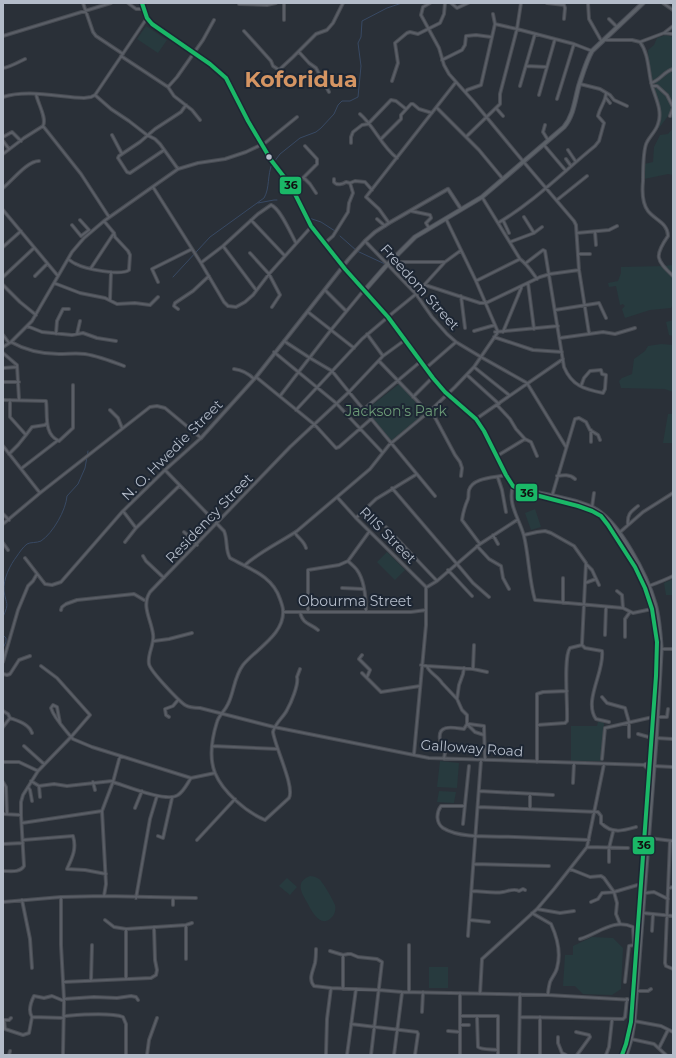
<svg xmlns="http://www.w3.org/2000/svg" width="676" height="1058" font-family="Montserrat,sans-serif">
<rect width="100%" height="100%" fill="#2a3038"/>
<!-- green -->
<path fill="#273a3e" d="M146 26 167 40 158 53 137 39Z
M666 35 673 37V119L668 116 659 128C662 100 648 78 648 50L654 45 657 38Z
M673 128V175L668 174 644 179V164L653 162 654 147 660 135 668 134Z
M673 260V304L671 308 650 310 625 318 622 309 625 306 623 304 620 305 616 286 609 287 608 283 618 281 621 273V267L665 266 672 265V261Z
M673 320V336L669 335 666 322Z
M661 344 673 345V392L665 389 621 388 619 381 622 378 632 374 634 359 645 351 648 346Z
M399 384 426 412 391 441 366 410Z
M668 414H673V443H663Z
M535 509 541 527 531 530 525 513Z
M387 552 405 570 395 580 377 562Z
M673 579V595H666L664 583Z
M598 722H604L603 761H571V726H597Z
M440 761 459 763 457 788 437 787Z
M439 791 456 792 454 803 437 802Z
M310 876C313 876 316 877 319 879 323 882 333 900 335 905 336 909 335 914 332 917 321 929 312 912 308 904 302 894 294 882 310 876Z
M287 878 297 887 290 895 279 886Z
M592 937 613 938 623 948 621 989 612 995 583 994 575 986H563L565 955H573V946Z
M429 967H448V988H429Z"/>
<g fill="none" stroke-linecap="round" stroke-linejoin="round">
<!-- stream -->
<path stroke="#384963" stroke-width="1" d="M274 162 280 154 300 138 316 132 321 128 334 114 338 105 342 101H350L358 97 361 66 358 43 361 37 362 21 387 8 402 3
M258 203 274 200H277
M309 218 321 222 335 231
M340 236 357 251 385 264
M173 277 210 237 264 198C270 188 267 175 272 164
M3 617C10 601 6 606 4 591 3 579 10 565 17 556 19 553 23 547 27 544 30 542 37 543 41 541 53 533 66 510 67 496L78 484 85 468 88 451
M3 635 6 638V642L3 648"/>
<defs>
<path id="minor" d="M83 3 93 32 96 36 123 54
M128 3 136 9H143
M430 3 423 7 421 15 439 48 444 65 449 74 474 102 522 160 574 221 576 225 579 270 589 333
M451 3 457 8 468 3
M521 3 517 29 574 44 592 51
M547 3 564 5 565 8 564 19
M588 3 589 19 602 42
M663 3 673 10
M239 4 267 5 276 3
M493 14 495 24
M609 19 617 27
M284 20V3
M244 31 271 61 273 66 279 70 293 57 316 34 327 30 333 23 343 3
M664 33 673 26
M3 36 111 3
M605 40H632L640 42C649 54 648 71 652 86 655 97 663 111 658 124 656 131 650 136 647 142 643 149 643 173 643 181 642 191 642 203 648 211 655 220 668 223 668 236 654 256 656 260 673 276
M640 42 664 33 673 34
M299 52 309 63 316 68 329 92
M121 56 168 87 174 96 192 110 200 120
M442 60 462 50 465 45 466 36 476 35 491 37
M526 66 547 67
M3 68C8 68 19 62 25 59
M392 81 398 63 395 43 407 33 410 32 418 34 440 23 444 14 445 3
M651 83C661 80 663 72 673 69
M580 84 600 89 610 95 614 100 627 106
M520 86 535 34
M652 86H657L667 95 673 107
M168 87 177 77 203 40 214 20
M466 92 467 90 481 85 495 24 517 29 500 94V104L467 136
M95 95 111 109 129 121 147 135 155 139 160 144 178 169
M539 95 555 39
M3 97C27 89 59 97 84 98L91 97 95 95 147 18
M606 98 610 103
M557 99 574 44
M437 108 479 150 503 179
M496 108 503 116
M360 114C375 127 381 146 397 158
M670 116 673 108
M545 125 543 132 548 140
M43 126 81 174 109 217
M112 135 122 154
M3 137 12 132 21 141
M381 139 401 119V115L411 104H413L419 109 432 113
M3 141 9 149
M351 143V137L353 132 362 125 368 124 391 100 396 101 406 109
M544 145 566 171
M164 150 130 173 127 172 118 158 119 156 140 142 155 129 181 112 186 105
M568 150 576 162
M3 154 24 138 43 126C47 118 38 104 36 94
M566 159 571 166
M304 178 310 184 316 193
M334 179V182C337 186 343 184 346 182L350 183 355 181 365 182 372 190
M153 187 201 263 224 302 228 306 236 307 245 302 253 295 269 274 311 227
M3 188C12 181 27 161 39 161
M293 188 317 164V159L305 146
M482 197 520 259C527 264 532 272 537 279
M557 200 587 176
M3 210 58 276
M411 211 430 215 431 218 426 223 429 228
M524 217 534 233
M377 219 385 226
M446 219 476 281 498 332
M80 220 89 230 81 236
M251 220 285 256
M503 220 509 233
M389 223 379 209 366 197 456 82
M498 223C534 202 563 172 595 146L599 141 604 123 598 116C600 107 606 101 606 93
M72 225 81 236
M595 232 596 245
M577 233 609 230 617 226
M365 241 416 294 432 317 447 334 456 342 481 357 527 383 566 447
M510 242 534 233 542 227
M325 243 333 236 348 212 349 203 353 193 350 183
M223 246 256 290
M3 247 21 231
M250 253 269 274 280 295 272 307
M578 254H590
M68 259C71 261 73 263 76 264 85 269 121 276 129 270L130 255 128 251 115 237 114 233 104 221
M202 262 223 246 258 214 271 205C280 208 291 234 296 243
M390 262H445
M526 263 543 250 545 251 564 367C572 386 584 389 603 393L605 389 606 375 602 374 601 370 590 371 584 378 581 386
M91 268 114 233
M35 276 47 264
M3 277 34 248
M476 281 520 259
M158 282 152 269 192 249
M54 283 80 293 105 298 117 304 135 303 150 305 158 297
M528 283 534 329
M3 285 20 302 36 315
M425 285 480 303H486L540 277 550 274 579 270
M325 290 346 311
M461 296 465 328
M110 300 111 272
M178 309 174 306 175 303 193 291 209 276
M555 310 599 303 606 318
M308 312 354 348
M389 316 416 294 445 262 460 251
M27 326 42 332 72 335 83 333 97 338 116 341
M474 331 495 325
M495 332 558 326
M503 332 522 286
M56 334 57 321 63 309H69
M77 334 80 321
M367 334 383 356
M3 335 9 343
M494 337 533 350 562 352
M560 338 603 332 615 334 635 328
M405 340 383 356 349 392 290 447 150 592C141 606 151 619 153 634 155 644 147 654 149 664 150 671 179 701 185 705 190 708 195 708 200 708L274 727 429 758 646 765
M284 341 310 358 332 371 349 392 435 496
M11 342C25 350 43 354 59 354 68 354 76 353 85 354 98 356 111 361 124 366
M3 347 11 342 32 321 72 252 84 238 104 221 178 169 198 163 225 159 246 152 265 143 297 117
M274 352 336 403 382 452
M3 353 17 365 19 399
M379 361 428 412
M474 367 509 395
M3 368 17 367
M426 368 456 342
M234 369C242 370 248 373 254 379
M467 375 499 404
M256 377 315 425 336 448 339 447 371 419
M3 382H19
M280 396 331 330 364 290
M413 397 432 378
M3 400 46 401C48 414 43 434 59 441L73 428V385
M10 400V417L26 435 32 427 45 425 47 423
M497 405 510 419 516 429 525 439
M364 409 420 362
M110 410 118 418 122 428
M296 410 362 339 388 317
M431 410 455 455 460 462 462 468 461 476
M476 419 563 359
M591 430V442
M3 446 40 493
M9 454 18 445 26 435
M497 456 525 439 531 442 537 456
M22 468 57 441
M165 470 224 531C228 540 225 550 230 558 249 569 272 575 280 599 281 602 283 607 283 610 285 634 256 649 243 665 234 677 234 692 228 704 225 711 219 715 217 722 212 738 209 758 215 773 223 792 246 812 265 820L289 798C295 787 275 747 273 732 275 723 283 718 287 710 291 703 299 684 297 677L300 669
M557 476C563 475 570 474 575 479
M498 478 502 490 506 512
M513 486C507 504 520 520 524 536 529 557 529 580 535 600L623 608 633 613 652 609
M392 488 457 564 473 583 489 597
M552 496 575 419 579 418 586 422 590 430 598 435 600 440
M337 497 356 518 426 587
M592 507 594 493
M123 511 136 528
M3 514 9 520
M356 518 376 499 417 474
M3 524 40 493 150 407 157 406 165 408 201 438 165 470 122 512 61 582 52 585 45 584 25 558
M628 525C627 515 630 512 638 506
M386 527 437 581
M184 532 193 540 197 545
M295 533C299 539 304 541 306 548
M619 533 643 512 673 493
M493 535 498 544
M524 535 537 532 545 531 551 533 574 546 586 563 582 644
M125 542 136 528 179 486
M3 543 8 550
M480 544 462 520C463 512 465 506 468 499 469 496 468 493 469 490 473 477 495 478 506 475
M477 546 489 559 501 566 503 578 509 589
M143 556 146 561 164 578
M348 561C351 564 355 567 357 570 365 581 366 599 366 612
M586 564 592 570 599 585
M245 565C261 551 279 543 297 531L370 469 389 445 431 410 455 387 474 367 498 332
M448 570 472 596
M585 583 596 579
M649 586C657 583 665 580 673 576
M427 587 437 581 480 544 517 520
M342 588 363 589
M617 591 622 595 623 608
M563 603V578
M61 610 62 607 66 604 77 600 134 594 144 600
M283 612H411L426 610
M300 612C303 625 310 623 318 630
M308 612V570L339 565 348 561 369 532
M605 635 606 607
M625 637V619L630 612
M154 641 169 639 192 633
M661 649H673
M362 655 359 659 370 670 367 677
M3 662 18 610 28 586 33 581 37 574
M421 665 427 666 473 669 487 672
M41 666 57 678 90 715 71 737 73 739 92 747 191 778
M427 666C429 673 438 676 442 683L457 699 462 710 467 715V724L475 732 484 735
M473 669 474 645
M362 673 381 692 420 686
M3 674 7 675 10 674 19 660 30 656
M602 697 607 703 625 708 629 722V737
M457 699 459 685 463 674 464 668
M3 711 8 714 10 718C18 721 29 724 32 733
M169 717 166 715 165 709 173 706 178 700
M658 717H667L668 709
M537 725V694L543 692 567 691
M3 727 10 718
M638 734 652 738
M656 738 673 739
M24 746 44 764
M212 746 278 749
M414 754 426 625V587
M444 759C444 756 446 751 445 749 444 745 441 743 440 740 437 723 455 728 464 729L467 724H469L484 726 485 760
M602 759 605 728 653 717
M3 762H19L38 771
M537 762V725L565 723 567 721C568 707 563 657 570 648L582 645 585 648 602 651C605 671 583 701 596 719L609 722
M654 766 673 767
M191 778 215 773
M31 781 39 786 54 784 67 786 112 781
M3 782 6 787 7 814
M93 782 95 790
M113 782C126 786 167 803 178 795 184 791 187 784 191 778
M573 783 574 763
M39 786 40 797
M28 787 30 790 32 801
M479 791 553 795
M465 806H441C436 813 436 823 443 828 460 839 495 836 515 837 540 838 564 839 589 840
M478 807 598 812 601 816V823C612 834 622 831 636 827
M135 808 142 791
M530 809V794
M3 814 21 815
M22 823 102 811
M463 824 469 766
M158 836 163 838 172 798
M649 838 673 841
M23 840 73 836C77 849 72 858 67 869L85 870 106 874
M197 840 235 799
M670 841 665 963 666 966 673 969
M3 844 23 843
M587 847 628 848
M609 862V848L613 832
M474 864 549 866
M570 869 590 877 601 876 604 878 614 892 641 884
M3 871C10 871 20 873 24 866L21 815V802L23 795 38 771 71 737C64 728 54 718 51 708L53 705 57 707 60 723
M669 888 673 887
M472 891C482 891 493 894 503 892 509 891 514 888 519 891L523 889 525 890
M645 893 654 892 668 899
M104 896 106 884 102 811 113 782 120 756
M61 897V945L64 999 63 1055
M136 898 150 819 157 796
M22 900 30 939 32 968
M3 902 61 897 104 896 196 898
M591 902 598 899 602 893 614 892 617 903 616 914 620 924
M173 905V898
M537 909 560 913 574 911
M532 913 551 924C557 937 561 954 557 968 556 973 552 977 550 982 549 986 548 991 548 995
M643 913 673 916
M105 920 114 927 126 929
M470 920 489 922
M652 931 653 914
M468 936 481 760
M580 939C598 934 613 918 633 927L634 945
M316 949C316 953 316 958 315 963 313 971 308 979 314 986L331 988 379 990 402 992 548 995 633 1000
M330 951 343 955
M186 959V925
M126 978V929L186 925 192 923
M91 981 92 945
M63 982 151 978 156 975 157 970 155 960 154 927
M625 982 629 946 634 945
M343 989V955L348 954H351L358 957 377 959 382 962 371 1055
M637 991H648L651 989
M409 992V945
M480 994 482 959 537 909 554 889 587 847 604 764
M64 999 94 997 117 998 131 996 136 997 138 1000
M422 1012 423 992
M64 1016C78 1015 110 1012 123 1017L126 1024V1055
M461 1016H498V1055
M477 1016 478 1047C482 1050 492 1049 498 1050
M32 1017C28 1011 31 1002 34 996L44 998 52 996 64 1001
M520 1017 623 1019 625 1017 627 999
M540 1017V1055
M11 1018 9 1020H4L5 1029 23 1035 29 1033 32 1017 64 1018
M634 1021 661 1026 673 1032
M351 1024 417 1032 418 1034 415 1055
M461 1025H469
M448 1031 460 1032
M576 1032 589 1035 590 1037 577 1055
M558 1037V1043L562 1053 566 1055
M631 1039 654 1044 666 1055
M659 1048 668 1030
M9 1055 10 1051
M147 1055 149 1040 157 1018
M326 1055 327 1019 331 988
M347 1055 356 989
M394 1055 402 993
M460 1055V993
M519 1055 520 994
M606 1055 609 1047 612 1020"/>
<path id="tertiary" d="M201 438 256 377 348 260 365 241 375 232 389 223 448 189 461 209"/>
<path id="primary" d="M142 3 147 18 152 24 210 64 226 78 248 121 271 160 291 186 311 226 345 269 388 317 433 378 445 392 476 419 484 431 506 475 513 486 524 492 578 506 592 511 601 516 608 525 635 567 645 588 652 609 657 642 656 676 631 1022 626 1044 622 1055
M365 290 386 266 415 237 482 197 564 127C574 115 575 99 579 85 583 73 586 62 592 51L643 3
M525 490C547 496 572 498 593 508 619 521 647 576 655 604 659 618 660 634 661 649L656 738 634 1021 631 1039 626 1055
M650 761 648 764 645 765 650 770"/>
</defs>
<!-- minor casing -->
<use href="#minor" stroke="#484c53" stroke-width="4"/>
<!-- tertiary casing -->
<use href="#tertiary" stroke="#484c53" stroke-width="4.5"/>
<!-- primary casing -->
<use href="#primary" stroke="#484c55" stroke-width="5.5"/>
<!-- minor -->
<use href="#minor" stroke="#5a5e66" stroke-width="2"/>
<!-- tertiary -->
<use href="#tertiary" stroke="#5a5e66" stroke-width="2.5"/>
<!-- primary -->
<use href="#primary" stroke="#5c6168" stroke-width="3.5"/>
<defs>
<path id="bus-1" d="M142 3 147 18 152 24 210 64 226 78 248 121 271 160 291 186 311 226 345 269 388 317 433 378 445 392 476 419 484 431 506 475 513 486 524 492 578 506 592 511 601 516 608 525 635 567 645 588 652 609 657 642 656 676 631 1022 626 1044 622 1055"/>
</defs>
<!-- bus-1 casing -->
<use href="#bus-1" stroke="#1d2633" stroke-width="7"/>
<!-- bus-1 -->
<use href="#bus-1" stroke="#1ab867" stroke-width="4"/>
</g>
<!-- markers -->
<circle fill="#b4bcc9" stroke="#1d2633" stroke-width="1.5" cx="269" cy="157" r="3.5"/>
<g text-anchor="middle" dominant-baseline="central" stroke-width="4" stroke-linejoin="round" paint-order="stroke">
<!-- street labels -->
<g font-size="14" fill="#b4bcc9" stroke="#1d2633">
<text transform="translate(420 287) rotate(48)">Freedom Street</text>
<text transform="translate(172 450) rotate(-45)">N. O. Hwedie Street</text>
<text transform="translate(209 518) rotate(-46)">Residency Street</text>
<text transform="translate(388 535) rotate(45)">RIIS Street</text>
<text x="355" y="601">Obourma Street</text>
<text transform="translate(472 748) rotate(4)">Galloway Road</text>
</g>
<!-- park labels -->
<g font-size="14" fill="#6b9a76" stroke="#1d2633">
<text x="396" y="411">Jackson's Park</text>
</g>
<!-- town labels -->
<g font-size="22" font-weight="bold" fill="#d59563" stroke="#1d2633">
<text x="301" y="79">Koforidua</text>
</g>
</g>
<g stroke="#1d2633" stroke-width="1.5">
<rect x="279" y="176" width="23" height="19" rx="4" fill="#1ab867"/>
<rect x="515" y="483" width="23" height="19" rx="4" fill="#1ab867"/>
<rect x="632" y="836" width="23" height="19" rx="4" fill="#1ab867"/>
</g>
<g font-size="11" text-anchor="middle" font-weight="bold" fill="#111">
<text x="291" y="189">36</text>
<text x="527" y="497">36</text>
<text x="644" y="849">36</text>
</g>
<!-- border -->
<rect width="676" height="1058" fill="none" stroke="#b4bcc9" stroke-width="8"/>
</svg>
